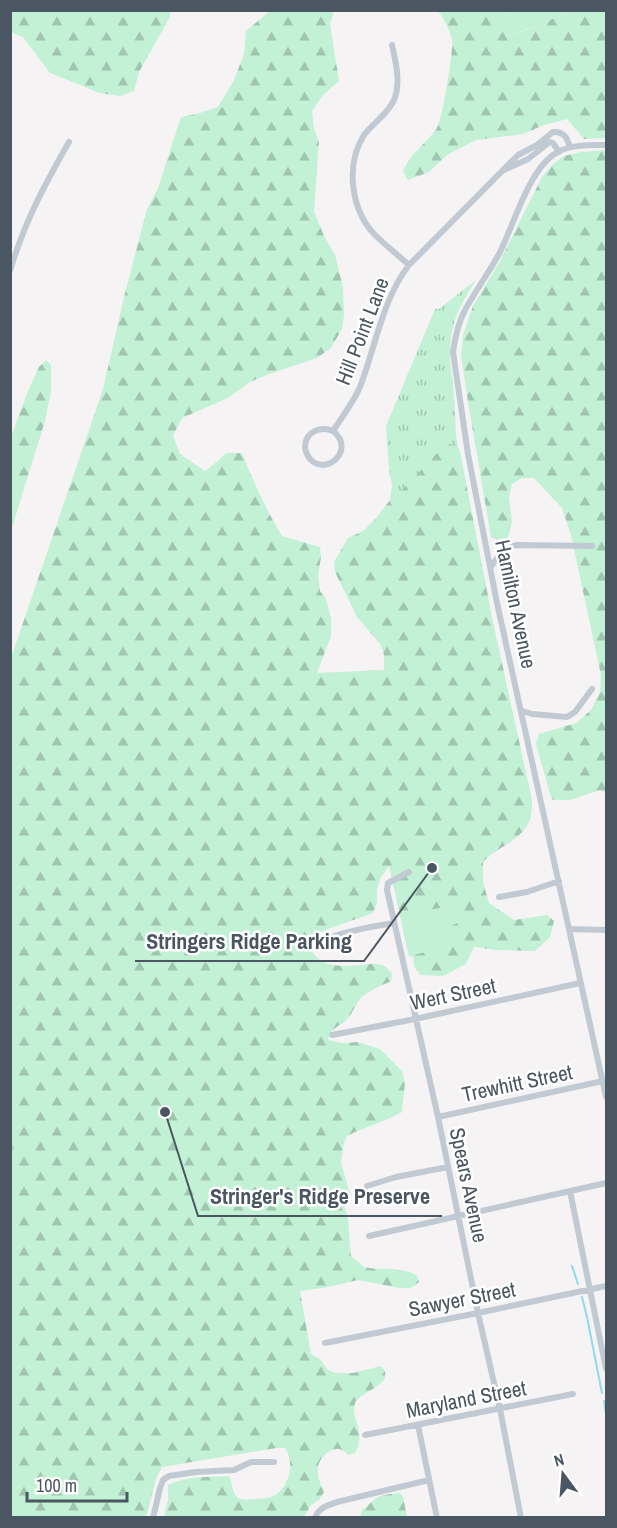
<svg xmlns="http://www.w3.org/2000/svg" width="617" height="1528" font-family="'Archivo Narrow',sans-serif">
<defs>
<pattern id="grass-tufts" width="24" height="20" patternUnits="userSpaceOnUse" patternTransform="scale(1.5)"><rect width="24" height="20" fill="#c3f1d5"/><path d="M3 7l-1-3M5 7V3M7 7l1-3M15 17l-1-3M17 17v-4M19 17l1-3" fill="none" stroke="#a0c6b0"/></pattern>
<pattern id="forest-firs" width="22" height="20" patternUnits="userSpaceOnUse" patternTransform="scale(1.5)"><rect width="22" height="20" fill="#c3f1d5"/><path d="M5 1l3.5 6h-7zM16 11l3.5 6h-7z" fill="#a0c6b0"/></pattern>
</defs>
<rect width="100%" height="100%" fill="#f5f3f3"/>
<!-- grass -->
<path fill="url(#grass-tufts)" d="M476 280C467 295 457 310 453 327 448 346 450 364 453 383 455 404 455 425 457 445L449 444 438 452 407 485 390 500 392 486 389 469 386 426 435 309H439Z"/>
<!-- forest -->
<path fill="url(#forest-firs)" d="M170 10V17L139 72 134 91 120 96 100 93 50 73 23 37 11 32V11Z
M270 11H334L330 24 339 81 323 95 312 111 314 129 319 142 314 212 324 236 335 255 343 287 344 315 342 329 331 348 317 358 269 374 250 382 228 398 182 418 173 436 180 454 205 471 219 460 226 453H242C253 481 266 510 282 536L320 547 321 557 318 576 320 591 326 599 331 618V636L317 673 384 670V655L381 645 357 617 335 572 334 562 348 538 363 531 377 517 390 500 407 485 438 452 449 444 457 445 460 451 493 622 532 800C532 808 532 818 528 824 519 841 496 848 483 862V882L489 903 514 920 547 915 554 921 550 937 535 951 496 950 474 947 466 964 443 976 420 975 414 966 413 957 409 956 389 866 381 877 377 889V903L373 913C350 922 328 926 308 940 314 968 338 967 362 965 369 964 379 962 386 967 388 969 390 972 392 974L391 981C383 985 366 992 361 998 355 1004 353 1013 347 1019 340 1027 330 1027 328 1040L342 1043 358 1042 380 1049 402 1071 405 1082 402 1112C384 1122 365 1127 347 1136L343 1147 341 1163 351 1197 344 1206 348 1219 351 1256 364 1267 376 1269H393L410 1272 417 1276 419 1282 411 1288H399L358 1280 329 1287 300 1291 311 1354 320 1359 328 1370 335 1373H353L381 1366C398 1384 360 1391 355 1403 350 1418 367 1432 355 1453L348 1455C345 1452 341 1448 336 1449 326 1450 318 1460 318 1469 317 1477 321 1485 324 1492L319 1500 311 1505 304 1517H164L168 1499V1485C185 1476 209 1477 229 1476 233 1482 231 1493 238 1498 242 1500 247 1500 252 1499 259 1499 268 1499 275 1495 290 1486 295 1462 285 1448H276L162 1467 156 1479 146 1517 11 1518V658L103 389 125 293 147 209 158 188 181 117 200 113 218 107 234 80 244 54 246 31Z
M438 11H511L515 34 572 11H606V138L584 139 567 119 544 125 523 134 476 140 447 155 429 172 408 180 403 172C410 153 426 144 437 128 442 121 454 49 452 40 450 30 444 19 438 11Z
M606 150V792L600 790 570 800H553L550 794 536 744 539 734 576 723 591 710 600 692 601 675 571 535 562 508 534 478H522L512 484 509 497 512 522 508 538 497 540 491 537 468 402 461 355 463 335 473 306 499 263 542 177 553 164 564 156 581 152Z
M46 360 51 365V391L45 421 11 531V437L26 396 39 367Z
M400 1493 403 1497 407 1517H360L362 1510C368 1506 369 1504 374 1500 380 1494 392 1494 400 1493Z"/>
<!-- green -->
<path fill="#c3f1d5" d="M511 10H572V11L514 34Z
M451 906 455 910 459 922 447 928 451 946 409 956 400 915Z"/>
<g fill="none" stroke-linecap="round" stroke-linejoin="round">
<!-- stream -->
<path stroke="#90daee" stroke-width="2" d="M572 1266 578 1284
M582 1297 587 1317 602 1393
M604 1401 606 1414"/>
<!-- street -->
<path stroke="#c1cad2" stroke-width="6" d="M392 45C396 63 401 83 394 100 388 114 373 123 364 135 345 165 351 209 374 234 385 245 398 255 409 265
M606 145C589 145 568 144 553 155 528 173 514 224 500 252 489 273 475 291 464 312 458 324 455 338 453 352L468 454 497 603 606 1097
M504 170 528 159 550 142 553 143 559 152
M10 271C24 223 45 184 69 142
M333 431C321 426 306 431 305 446 305 451 307 455 310 459 327 477 356 449 333 431 342 417 353 403 360 387 375 348 383 298 409 265L518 155 537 145 553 132C564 131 567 138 570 147
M491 567C498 556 503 549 516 545L592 546
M522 711 532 714 567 717 575 712 592 689
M409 872 388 883 387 890 438 1117 478 1313 500 1409 521 1518
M499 897 527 892 559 881
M569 929 606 930
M316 943C341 932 367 927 394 923
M332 1035 415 1019 580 983
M438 1117 603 1081
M10 1148H11
M367 1186 396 1177 448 1167
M570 1191 606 1369
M369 1236 606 1183
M325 1343 478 1313 606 1286
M418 1425 437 1518
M365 1435 573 1394
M153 1518 160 1488 163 1480 169 1476 196 1472 234 1470 251 1462H274
M315 1518C318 1508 328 1505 337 1502L429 1480"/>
</g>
<g text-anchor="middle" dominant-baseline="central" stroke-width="5" stroke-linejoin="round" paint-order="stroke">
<!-- street labels -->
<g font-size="21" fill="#4a5661" stroke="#fff">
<text transform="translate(362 331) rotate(-69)">Hill Point Lane</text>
<text transform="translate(516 604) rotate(78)">Hamilton Avenue</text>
<text transform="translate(453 994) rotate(-12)">Wert Street</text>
<text transform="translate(517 1083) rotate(-12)">Trewhitt Street</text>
<text transform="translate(469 1185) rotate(78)">Spears Avenue</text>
<text transform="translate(462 1299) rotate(-11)">Sawyer Street</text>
<text transform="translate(466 1399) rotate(-11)">Maryland Street</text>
</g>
</g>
<!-- callouts -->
<path fill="none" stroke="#4a5661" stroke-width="2" d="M432 868L364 961H135M165 1112L198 1216H442"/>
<g fill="#4a5661" stroke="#fff" stroke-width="2">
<circle cx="432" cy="868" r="6"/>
<circle cx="165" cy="1112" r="6"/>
</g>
<g font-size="22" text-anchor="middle" font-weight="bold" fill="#4a5661" stroke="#fff" stroke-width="5" stroke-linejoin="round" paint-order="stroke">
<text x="249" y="949">Stringers Ridge Parking</text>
<text x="320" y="1204">Stringer's Ridge Preserve</text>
</g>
<!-- border -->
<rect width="617" height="1528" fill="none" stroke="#4a5661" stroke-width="24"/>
<!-- north arrow -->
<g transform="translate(563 1474) rotate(344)" stroke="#ffffff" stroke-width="4.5" paint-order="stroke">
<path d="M0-4.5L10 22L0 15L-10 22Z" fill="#4a5661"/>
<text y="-9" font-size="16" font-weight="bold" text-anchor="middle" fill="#4a5661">N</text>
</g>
<!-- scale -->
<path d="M27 1492v9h100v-9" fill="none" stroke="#4a5661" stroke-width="3"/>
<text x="36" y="1492" font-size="18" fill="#4a5661" stroke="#ffffff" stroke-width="4.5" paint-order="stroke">100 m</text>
</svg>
